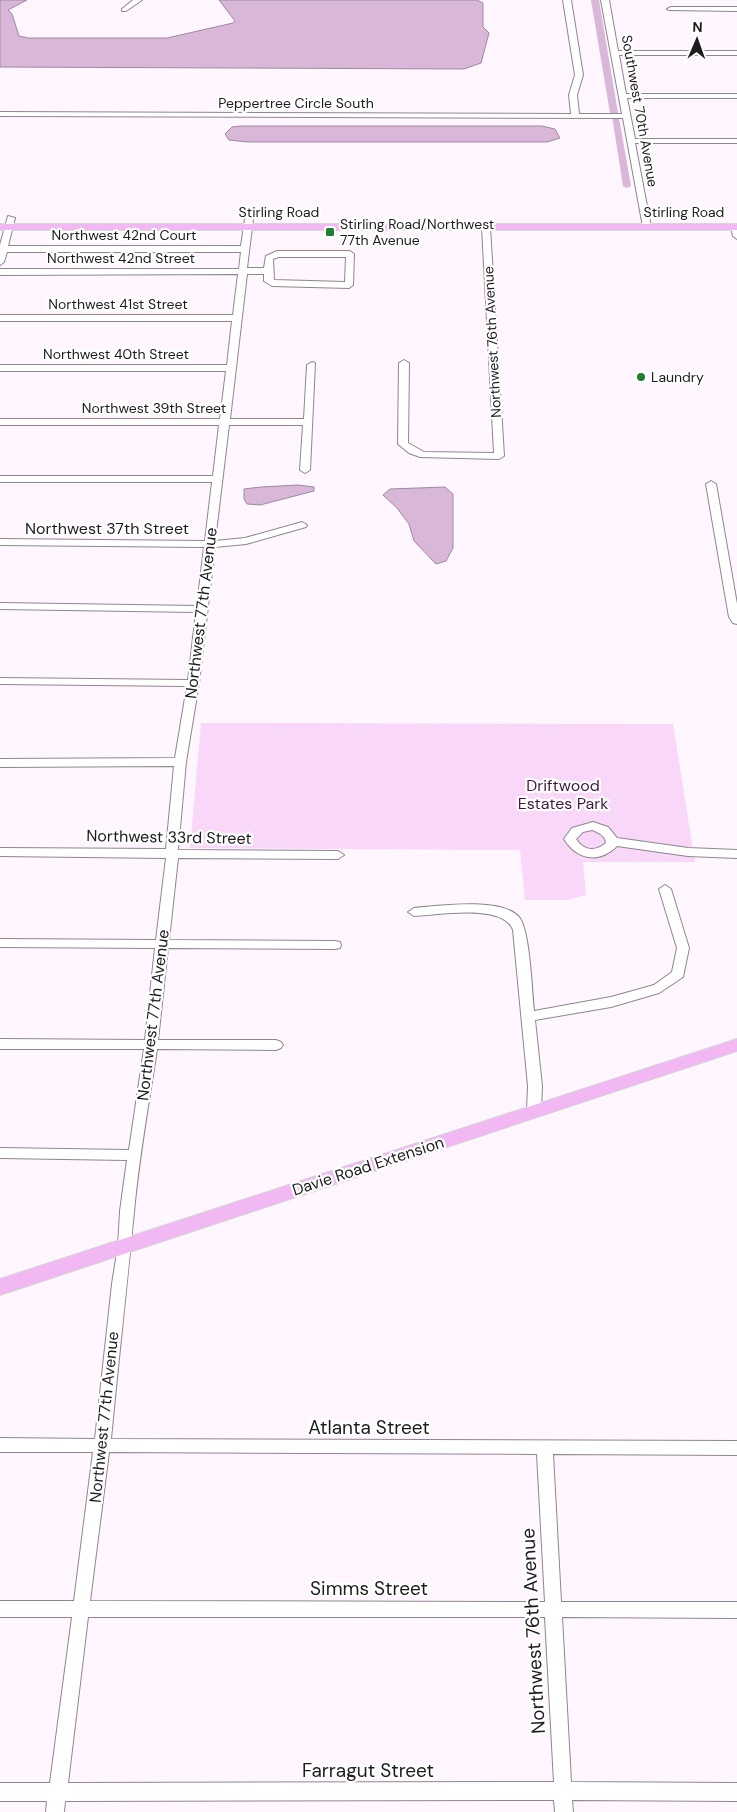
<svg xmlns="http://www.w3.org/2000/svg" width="737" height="1812" font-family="'DM Sans',sans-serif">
<rect width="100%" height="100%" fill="#fff6ff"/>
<!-- green -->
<path fill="#f8d7f9" d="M201 723 673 724 695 862H583L586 895 567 900H525L520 850 190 848Z"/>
<!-- water -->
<path fill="#d8b7d9" stroke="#a088a1" d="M0 0H27L8 10 12 14 19 36 28 38H167L233 23 235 21 219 0H477L483 3V27L489 33 481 63 464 69 0 67Z
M241 126H542L555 129 560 138 547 142H247L229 140 225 134 232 127Z
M298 485 314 487V491L260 505 247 504 244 499V489L261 487Z
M445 487 453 494V548L446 561 436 564 414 541 409 524 397 508 383 495 390 489Z"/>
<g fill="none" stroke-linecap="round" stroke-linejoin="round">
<!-- canal -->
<path fill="#d8b7d9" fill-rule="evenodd" d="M591 0H599L618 113 614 115 610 113Z
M612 116 619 118 631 186 627 188 623 186Z"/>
<defs>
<path id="minor" d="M133 0H142L126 11H122V9Z
M563 0H571L583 75 577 95 579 114H622L601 0H609L618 51H737V55H619L626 94H737V98H627L635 139H737V143H635L651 227 650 229 643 227 623 118 0 116V112L571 114 569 95 575 75Z
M671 7H737V11L669 10 667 9Z
M8 216 15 218 8 246H241L245 219 249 216 253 219 247 268H264L266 256 277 251H350L354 254 353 285 349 288 272 286 264 281V274H247L230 419H304L307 365 312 362 315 363 310 470 305 473 300 470 303 425H229L215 541 245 538 302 522 307 525 306 527 246 544 215 547 199 683 186 762 178 850 338 851 344 855 338 859 178 858 169 940 335 941 340 942 341 945 340 948 335 949 168 948 158 1040H276L281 1042 283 1045 281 1048 276 1050 157 1049C149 1103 139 1157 134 1212 127 1287 118 1363 111 1439L737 1441V1455L553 1454 561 1602H737V1618L562 1617 571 1782 737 1783V1801L572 1800 573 1812H555L554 1800 65 1801 64 1812H46L47 1801H0V1783H50L72 1617H0V1601H74L93 1452H0V1438L95 1439 112 1284 118 1246 120 1211 127 1160 0 1158V1148L129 1150 144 1049H0V1039L145 1040 155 948 0 947V939L156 940 166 858 0 856V848L166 849 174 766 0 767V759L175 758 187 686 0 684V678L188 680 196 612 0 609V603L197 606 204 547 0 545V539L205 541 212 482H0V476H213L219 425H0V419H220L226 371H0V365H227L232 321H0V315H233L238 274 0 275V269H239L241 252H7L4 262 0 265V245ZM279 257H346L345 282 274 280 273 259ZM109 1452 537 1454 545 1602 90 1601ZM88 1617H545L554 1782 68 1783Z
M486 224 490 227 504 456 499 459 420 457 409 453 398 444 399 363 404 360 409 363 408 443 424 452 494 453 482 227Z
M735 224 737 225V239L733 236 731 227Z
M711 481 716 484 737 604V624L733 623 729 617 706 484Z
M593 822 608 827 617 838 688 848 737 850V858L688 856 617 846C599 864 577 860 564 839L572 828ZM592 830C599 833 605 835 606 843 595 852 584 851 576 839L583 832Z
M665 885 671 889 689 948 683 977 659 993 611 1007 535 1020 542 1086 541 1111 539 1115 534 1116 529 1115 527 1111 528 1086 513 930C503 903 438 915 414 916L408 912 414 908C438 906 502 897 519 917 530 930 532 992 534 1011L611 997 654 985 672 972 677 948 659 889Z"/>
<path id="major" d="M0 224H737V230H0Z
M737 1039V1051L0 1295V1279Z"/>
</defs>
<!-- minor casing -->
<use href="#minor" stroke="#8e868e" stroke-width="2"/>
<!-- major casing -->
<use href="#major" stroke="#d6d6d7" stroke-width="2"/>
<!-- minor -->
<use href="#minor" fill="#fff" fill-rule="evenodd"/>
<!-- major -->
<use href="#major" fill="#f1b8f4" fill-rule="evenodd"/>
</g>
<!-- markers -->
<g fill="#1f7e2f" stroke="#fff" stroke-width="2">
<rect x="325" y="227" width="10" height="10" rx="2.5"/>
<circle cx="641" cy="377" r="5"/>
</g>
<g text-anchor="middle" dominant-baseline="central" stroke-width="4.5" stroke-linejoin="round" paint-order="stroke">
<!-- far-street labels -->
<g font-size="14" fill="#1e1b1f" stroke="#fff">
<text x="296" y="103">Peppertree Circle South</text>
<text transform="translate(640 111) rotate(80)">Southwest 70th Avenue</text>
<text x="279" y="212">Stirling Road</text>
<text x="684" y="212">Stirling Road</text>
<text x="124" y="235">Northwest 42nd Court</text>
<text x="121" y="258">Northwest 42nd Street</text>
<text x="118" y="304">Northwest 41st Street</text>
<text transform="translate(492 342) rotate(-93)">Northwest 76th Avenue</text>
<text x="116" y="354">Northwest 40th Street</text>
<text x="154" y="408">Northwest 39th Street</text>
</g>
<!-- far-poi labels -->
<g font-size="14" fill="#1e1b1f" stroke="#fff" text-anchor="start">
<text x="340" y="224">Stirling Road/Northwest<tspan x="340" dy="16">77th Avenue</tspan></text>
<text x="651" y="377">Laundry</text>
</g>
<!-- street labels -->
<g font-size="16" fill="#1e1b1f" stroke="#fff">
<text x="107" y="528">Northwest 37th Street</text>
<text transform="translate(201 613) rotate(-83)">Northwest 77th Avenue</text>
<text transform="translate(169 837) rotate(1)">Northwest 33rd Street</text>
<text transform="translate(153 1015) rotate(-83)">Northwest 77th Avenue</text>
<text transform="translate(368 1166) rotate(-18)">Davie Road Extension</text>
<text transform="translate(104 1417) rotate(-84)">Northwest 77th Avenue</text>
</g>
<!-- park labels -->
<g font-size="16" fill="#411843" stroke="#fff">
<text x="563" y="785">Driftwood<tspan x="563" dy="18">Estates Park</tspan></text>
</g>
<!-- near-street labels -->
<g font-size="19" fill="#1e1b1f" stroke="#fff">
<text x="369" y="1427">Atlanta Street</text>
<text x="369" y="1588">Simms Street</text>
<text transform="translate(533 1631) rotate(-93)">Northwest 76th Avenue</text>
<text x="368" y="1770">Farragut Street</text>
</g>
</g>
<!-- north arrow -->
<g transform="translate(697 40) rotate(2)" stroke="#ffffff" stroke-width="4" paint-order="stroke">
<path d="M0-4L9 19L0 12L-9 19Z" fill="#1e1b1f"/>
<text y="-8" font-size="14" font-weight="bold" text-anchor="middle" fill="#1e1b1f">N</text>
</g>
</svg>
